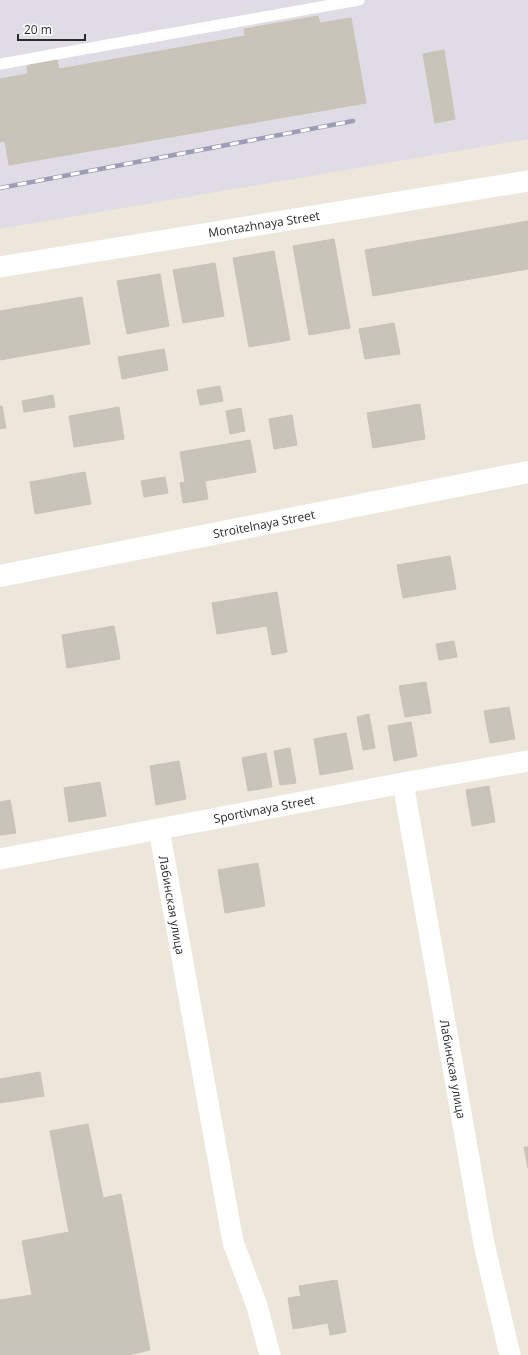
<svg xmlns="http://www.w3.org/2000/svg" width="528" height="1355" font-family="'Open Sans',sans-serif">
<rect width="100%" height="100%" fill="#ede7db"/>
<!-- industrial -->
<path fill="#dfdce5" d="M0 0H528V139L0 229Z"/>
<!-- building -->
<path fill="#c8c4ba" stroke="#c9c3b4" d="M318 16 320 23 351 18 366 103 9 165 5 141 0 142V79L28 74 27 65 57 60 59 69 245 36 244 29Z
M444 50 455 119 435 123 423 54Z
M528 221V269L373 296 365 250Z
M334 239 350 328 309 335 293 246Z
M274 251 290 340 249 347 233 258Z
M215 263 224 316 183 323 173 270Z
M160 274 169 326 127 334 117 281Z
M82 297 90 344 0 360V311Z
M394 323 400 354 365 359 359 329Z
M164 349 168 370 122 379 118 357Z
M220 386 223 401 200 405 197 390Z
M53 395 55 407 24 412 22 401Z
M420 404 425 439 373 448 367 413Z
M0 406H2L6 428 0 429Z
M119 407 124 439 74 447 69 416Z
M241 408 245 431 230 434 226 411Z
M292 415 297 445 274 449 269 419Z
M250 440 256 472 205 481 208 499 183 503 180 483 185 482 180 452Z
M85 472 91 504 35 514 30 482Z
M165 477 168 493 144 497 141 481Z
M450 556 456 589 403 598 397 565Z
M277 592 287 652 272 655 267 626 217 634 212 603Z
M114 626 120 659 67 668 62 635Z
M454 641 457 657 439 660 436 644Z
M426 682 431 713 405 717 399 686Z
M509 707 515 739 490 743 484 711Z
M369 714 375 748 363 750 357 717Z
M411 722 417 756 394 761 388 726Z
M346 733 353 769 320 775 314 739Z
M290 748 296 783 280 785 274 751Z
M266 753 272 787 248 791 242 758Z
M179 761 186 799 156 805 150 766Z
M100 782 106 816 69 822 64 788Z
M489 786 495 822 472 826 466 790Z
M10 800 16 833 0 835V802Z
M258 863 265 906 225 913 218 870Z
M40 1072 44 1096 0 1103V1079Z
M88 1124 103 1198 121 1194 150 1350 128 1355H0V1300L32 1295 22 1241 69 1232 50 1131Z
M524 1147H528V1168Z
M337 1280 346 1332 330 1335 328 1323 293 1329 288 1298 301 1296 299 1286Z"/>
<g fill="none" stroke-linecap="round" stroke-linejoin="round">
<!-- service -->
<path stroke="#fff" stroke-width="11" d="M0 64 359 0"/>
<!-- minor -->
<path stroke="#fff" stroke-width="21" d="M0 267 528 181
M403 783 484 1244 510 1355
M159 829 233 1242 257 1306 270 1355
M0 859 403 783 528 761"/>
<!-- tertiary -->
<path stroke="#fff" stroke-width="22" d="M0 576 528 472"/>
<defs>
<path id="rail" d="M0 188 353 121"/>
</defs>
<!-- rail casing -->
<use href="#rail" stroke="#9d9eb6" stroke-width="4.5"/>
<!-- rail -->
<use href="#rail" stroke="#fff" stroke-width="3" stroke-dasharray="9" stroke-linecap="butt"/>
</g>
<g text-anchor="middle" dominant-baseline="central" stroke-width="3.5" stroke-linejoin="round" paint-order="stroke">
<!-- street labels -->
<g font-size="12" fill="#2a2a2a" stroke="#fff">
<text transform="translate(264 224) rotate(-9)">Montazhnaya Street</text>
<text transform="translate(264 524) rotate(-11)">Stroitelnaya Street</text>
<text transform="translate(264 809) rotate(-11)">Sportivnaya Street</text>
<text transform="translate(172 905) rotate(80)">Лабинская улица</text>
<text transform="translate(453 1069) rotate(80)">Лабинская улица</text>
</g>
</g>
<!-- scale -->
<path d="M18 34v6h67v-6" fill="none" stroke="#2a2a2a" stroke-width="2"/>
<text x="24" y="34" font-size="12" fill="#2a2a2a" stroke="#ffffff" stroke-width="3" paint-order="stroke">20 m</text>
</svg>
